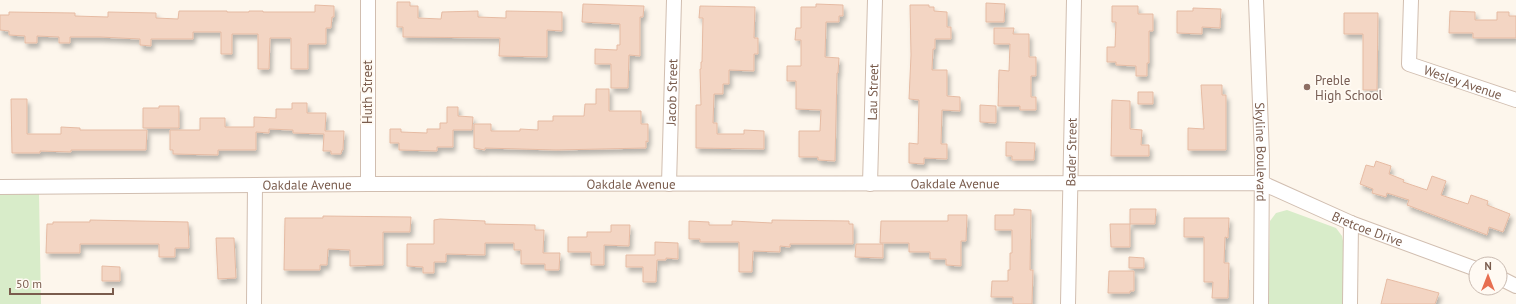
<svg xmlns="http://www.w3.org/2000/svg" width="1516" height="304" font-family="'PT Sans',sans-serif">
<defs>
<filter id="shadow"><feDropShadow dx="2.5" dy="4.5" stdDeviation="2" flood-color="#0004"/></filter>
</defs>
<rect width="100%" height="100%" fill="#fdf6ec"/>
<!-- green -->
<path fill="#d8ecc9" d="M0 194H39L41 304H0Z
M1287 210 1336 228 1342 236 1343 241V304H1268L1270 221 1276 213Z"/>
<!-- building -->
<path fill="#f3d5c3" stroke="#e6bba3" filter="url(#shadow)" d="M397 2H410V6H418V18L441 19 442 12 478 11V17L506 18V11L562 12V31L547 30V57L499 56 500 38 403 37V27H397Z
M986 3 1005 4 1004 22H986Z
M583 4 644 6 643 17H640V56L629 55 628 88H611V64H595V49L617 50V45H620V24L582 22Z
M816 4 843 5V16H839V22H826L825 57 839 58 838 73H837L835 161 818 160V157H799V131H820L821 110 796 109V81H787V66H801V40H795L796 28H801V7H816Z
M315 5 334 6V17H332L331 28H326V44H308V69H291V38H270L269 69H258V34H232V54H221V32H193V39H151V46L140 45V39L100 37H70V43H59V37L37 36V43H25V36L9 35V31L0 30V15H9V12L75 13V16L108 17V12L156 13V18L178 19 179 11H227V12H249V11H263V12H315Z
M910 5H929V7H934V11L947 12V27H951V39H935V49H933L932 70H947V96L960 97V111L942 110 941 144H947V159L924 158V164L909 163V143L918 144 919 100 909 99 911 55Z
M700 6 755 7 754 38H758V54H754V71L729 70V84H723V94H714L713 123H717V134H744V130L764 131V149L696 148V105H701L700 69H701V62H702L703 18H699Z
M1112 6H1138V14H1153V31H1149V63H1147V76H1136V66L1116 65V62H1107V47H1115L1116 22H1112Z
M1193 8 1221 9 1220 28 1202 27V34L1177 33V11H1193Z
M1450 11 1475 12V20H1497V12H1509V16H1516V38H1473V33H1449Z
M1344 13H1378L1377 90H1363V34H1344Z
M994 28H1014L1013 34H1029V57H1036V76H1031V97H1036V110H1020V106H998L999 70 1009 71 1010 44H994Z
M1201 85H1222V95H1226V150H1188V128L1204 129Z
M596 89H609V111H641V124H648V142L646 141V148L556 150 485 148V150L474 148V124H491V131H520V129L538 130V121H553V116H584L585 104H596Z
M1138 92H1153V104H1138Z
M11 99H27V134H61V127L80 128V130H147L146 150H71V152L40 151V153H12Z
M1112 100 1130 101V129L1142 130 1141 145H1149V156H1111Z
M292 103H307V113H326L325 131H344L343 150H342L341 154H331V151H323L324 134 293 133V130L269 129V133L256 132V150H218V155L173 154V150H170V130H200V118H225V127H254V117L276 118V109H292Z
M980 105 996 106V123L980 122Z
M159 106H179V128H143V108H159Z
M447 107H458V116L473 117 472 130H453V147H437V151L399 150V143H390V129H401V132L427 133V129H440V123H447Z
M1006 142 1035 143 1034 160H1012V156H1006Z
M1376 161 1391 166 1389 174 1404 180 1403 182 1427 190 1432 176 1446 181 1441 195 1468 204 1471 195 1488 201 1487 205 1510 214 1503 232 1489 227 1487 235 1407 205 1409 200 1387 193 1386 197 1372 193 1373 189 1360 184 1366 165 1374 167Z
M1014 209 1031 210 1030 270H1033L1032 304H1013V297H991L992 281H1008V270H1010V253H1012V230H995V215H1014Z
M1130 209H1156L1155 224H1130Z
M948 215H967L966 241H961V266L946 265V259H930V252H909V243H880L881 221H948Z
M323 216 411 217 410 232H383V265L350 266V250L328 249 327 265H320V270H284L285 218H323Z
M1184 218H1229L1228 238 1225 237 1224 263H1229L1228 298H1212L1213 282H1204V237H1184Z
M440 219 485 221V224L535 225V230H544L543 253H560L559 270H545V264H521V250H514V243H485V255L446 254V262H434V273H423V267L407 266V244H434V220Z
M90 220 188 222 189 248H175V257H159V244H80V253H46L47 224H53V222H90Z
M772 220 849 221V224H853V244H790V247L780 246V252L753 251 752 272H739V242H700V239H689V221L709 222V225H732V221L772 223Z
M1110 224H1130V247H1111Z
M611 225H630L629 246 604 245V265H591V252H568V237H587V232H611Z
M216 238H234L236 278 218 279Z
M655 242 678 243V259L666 258V260H657L656 282H643V267H626V255H655Z
M856 244H883V258L855 257Z
M1129 257 1144 258V268H1129Z
M102 266 120 267V281H102Z
M1109 271H1134V291H1130V293H1108Z
M1387 279 1439 293 1435 304H1381Z"/>
<g fill="none" stroke-linecap="round" stroke-linejoin="round">
<defs>
<g id="minor">
<path d="M368 0V184"/>
<path id="s1" d="M1256 0 1262 156 1261 304"/>
<path id="s2" d="M1411 0 1409 64 1516 100"/>
<path id="s3" d="M669 184 674 0"/>
<path id="s4" d="M870 184 875 0"/>
<path id="s5" d="M0 187 368 184 1262 183 1351 223 1476 269"/>
<path d="M1500 278 1516 286"/>
<path d="M254 304 255 185"/>
<path id="s6" d="M1068 304 1074 0"/>
<path d="M1350 304 1351 223"/>
</g>
</defs>
<!-- minor casing -->
<use href="#minor" stroke="#d1beb0" stroke-width="16"/>
<!-- minor -->
<use href="#minor" stroke="#fff" stroke-width="14"/>
</g>
<!-- markers -->
<circle fill="#8d6e63" stroke="#fffaf3" stroke-width="1.5" cx="1307" cy="87" r="4"/>
<g text-anchor="middle" dominant-baseline="central" stroke-width="3.5" stroke-linejoin="round" paint-order="stroke">
<!-- education labels -->
<g font-size="13" fill="#785e54" stroke="#fffaf3" text-anchor="start">
<text x="1315" y="80">Preble<tspan x="1315" dy="15">High School</tspan></text>
</g>
<!-- street labels -->
<g font-size="13" fill="#7a5c4d" stroke="#fffaf3">
<text stroke="none"><textPath href="#s2" startOffset="121">Wesley Avenue</textPath></text>
<text transform="translate(367 92) rotate(-90)">Huth Street</text>
<text stroke="none"><textPath href="#s3" startOffset="92">Jacob Street</textPath></text>
<text stroke="none"><textPath href="#s4" startOffset="92">Lau Street</textPath></text>
<text stroke="none"><textPath href="#s6" startOffset="152">Bader Street</textPath></text>
<text stroke="none"><textPath href="#s1" startOffset="152">Skyline Boulevard</textPath></text>
<text stroke="none"><textPath href="#s5" startOffset="631">Oakdale Avenue</textPath></text>
<text stroke="none"><textPath href="#s5" startOffset="955">Oakdale Avenue</textPath></text>
<text stroke="none"><textPath href="#s5" startOffset="307">Oakdale Avenue</textPath></text>
<text stroke="none"><textPath href="#s5" startOffset="1377">Bretcoe Drive</textPath></text>
</g>
</g>
<!-- north arrow -->
<g transform="translate(1488 276)"><circle r="19" fill="#fffaf3" stroke="#cabbb1"/>
<path d="M0-3L7 15L0 10L-7 15Z" fill="#e76f51"/>
<text y="-6" font-size="11" font-weight="bold" text-anchor="middle" fill="#7a5c4d">N</text>
</g>
<!-- scale -->
<path d="M10 288v6h103v-6" fill="none" stroke="#7a5c4d" stroke-width="2"/>
<text x="16" y="288" font-size="12" fill="#7a5c4d" stroke="#fffaf3" stroke-width="3" paint-order="stroke">50 m</text>
</svg>
